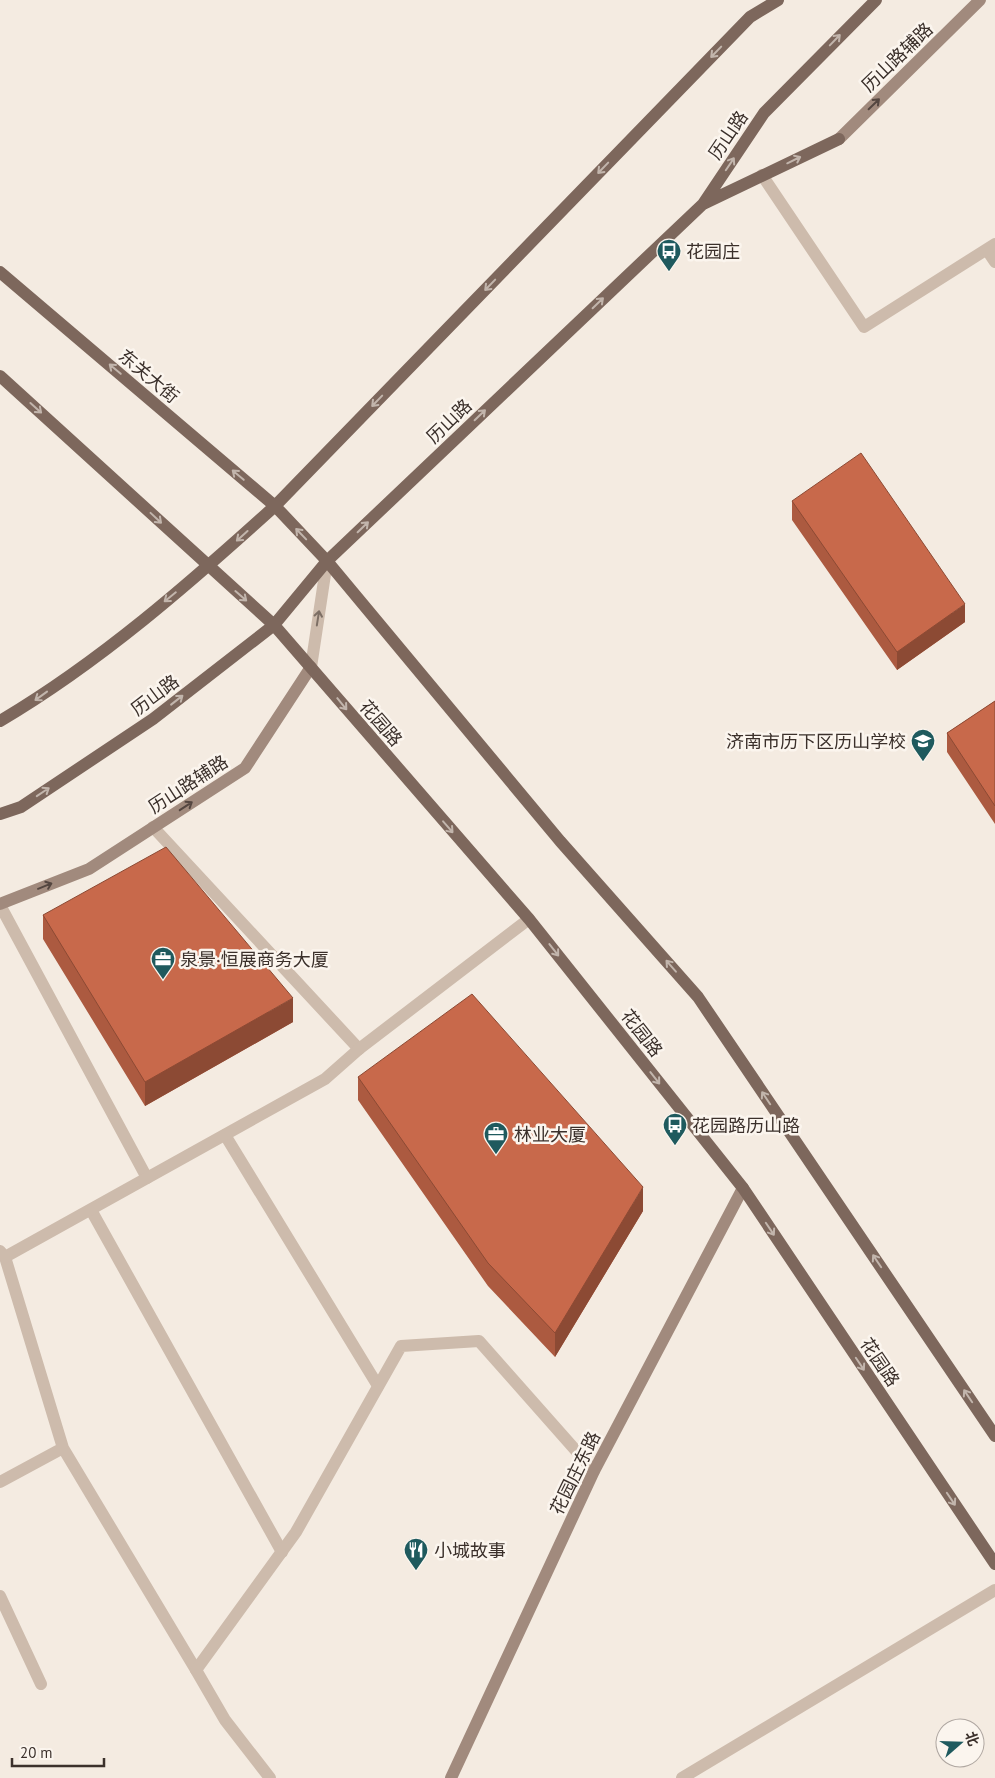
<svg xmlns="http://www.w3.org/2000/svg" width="995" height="1778" font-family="'PT Sans','Noto Sans SC',sans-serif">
<rect width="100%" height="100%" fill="#f4ebe1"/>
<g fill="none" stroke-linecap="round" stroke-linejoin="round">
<!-- lane -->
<path stroke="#cdbbac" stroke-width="12" d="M987 250 995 262
M311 667 327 561
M153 827 359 1049
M0 905 147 1178
M225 1135 378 1386
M91 1210 282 1552
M5 1257 63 1448
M0 1482 63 1448 196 1670"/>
<!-- street -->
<path stroke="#cdbbac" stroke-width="12" d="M762 175 864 327 995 244
M0 1251 5 1257 325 1079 359 1049 529 919
M0 1596 41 1684
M270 1778 225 1720 196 1670 296 1532 401 1346 479 1341 594 1471
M682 1778 995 1590"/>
<!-- secondary -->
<path stroke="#a18a7d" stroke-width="12" d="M839 139 980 0
M0 904 89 869 245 768 311 667
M451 1778 594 1471 743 1188"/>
<!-- primary -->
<path stroke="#7d675c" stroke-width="12" d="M703 204 839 139
M0 272 275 506 327 561 560 841 698 997 995 1436
M0 376 274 625 529 919 743 1188 995 1564
M0 721C100 662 190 583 275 506L750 17 778 0
M0 814 21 807 153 719 274 625 327 561 703 204 764 113 876 0"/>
</g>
<!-- wall -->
<path fill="#ac5a40" d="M792 501 965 622 897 670 792 520Z
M995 701V824L947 752V733Z
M43 915 293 1022 145 1106 43 939Z
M358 1077 643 1211 555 1357 488 1286 358 1100Z"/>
<!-- shaded-wall -->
<path fill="#8c4a34" d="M965 604V622L897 670V652Z
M293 998V1022L145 1106V1082Z
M643 1187V1211L555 1357V1333Z"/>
<!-- building -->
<path fill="#c8694b" stroke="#8c4a34" d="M861 453 965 604 897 652 792 501Z
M995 701V806L947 733Z
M166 847 293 998 145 1082 43 915Z
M472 994 643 1187 555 1333 488 1263 358 1077Z"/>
<!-- one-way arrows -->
<defs><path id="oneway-shaft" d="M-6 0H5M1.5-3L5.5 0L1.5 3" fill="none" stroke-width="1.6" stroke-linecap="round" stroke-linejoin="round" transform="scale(1.25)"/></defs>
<g stroke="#c2b5ac">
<use href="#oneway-shaft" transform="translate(835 40) rotate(-46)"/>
<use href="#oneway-shaft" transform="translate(716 52) rotate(134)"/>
<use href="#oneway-shaft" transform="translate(794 160) rotate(-26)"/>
<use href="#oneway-shaft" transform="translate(730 164) rotate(-56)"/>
<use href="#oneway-shaft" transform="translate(603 168) rotate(134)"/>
<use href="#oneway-shaft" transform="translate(490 285) rotate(134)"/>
<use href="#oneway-shaft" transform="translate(598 303) rotate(-44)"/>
<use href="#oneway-shaft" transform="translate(115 369) rotate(-140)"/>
<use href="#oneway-shaft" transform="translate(377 401) rotate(134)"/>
<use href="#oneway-shaft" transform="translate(36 408) rotate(42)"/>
<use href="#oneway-shaft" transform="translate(480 415) rotate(-44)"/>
<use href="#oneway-shaft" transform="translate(238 475) rotate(-140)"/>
<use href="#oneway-shaft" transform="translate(156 518) rotate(43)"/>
<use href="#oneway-shaft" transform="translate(363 527) rotate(-44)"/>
<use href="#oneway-shaft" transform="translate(301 534) rotate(-134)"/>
<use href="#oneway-shaft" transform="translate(242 536) rotate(138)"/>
<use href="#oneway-shaft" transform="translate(241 596) rotate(41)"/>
<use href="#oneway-shaft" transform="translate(170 597) rotate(141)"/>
<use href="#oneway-shaft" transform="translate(41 696) rotate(144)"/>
<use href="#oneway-shaft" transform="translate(177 700) rotate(-38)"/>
<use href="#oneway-shaft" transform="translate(342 704) rotate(51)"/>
<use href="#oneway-shaft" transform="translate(43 792) rotate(-34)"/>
<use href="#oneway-shaft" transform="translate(448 827) rotate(49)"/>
<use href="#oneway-shaft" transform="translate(554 950) rotate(52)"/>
<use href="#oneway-shaft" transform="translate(671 966) rotate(-131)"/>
<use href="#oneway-shaft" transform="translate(655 1078) rotate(52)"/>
<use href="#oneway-shaft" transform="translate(766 1098) rotate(-124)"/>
<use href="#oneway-shaft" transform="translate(770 1229) rotate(56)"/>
<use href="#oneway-shaft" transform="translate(877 1261) rotate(-124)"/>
<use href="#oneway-shaft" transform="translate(860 1364) rotate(56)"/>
<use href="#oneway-shaft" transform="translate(968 1396) rotate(-124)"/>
<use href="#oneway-shaft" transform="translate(951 1499) rotate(56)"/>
</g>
<g stroke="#544640">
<use href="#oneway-shaft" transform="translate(874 104) rotate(-44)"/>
<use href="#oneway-shaft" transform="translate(186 806) rotate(-33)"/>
<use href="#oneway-shaft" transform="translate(45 886) rotate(-22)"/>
</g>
<use stroke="#7d6f65" href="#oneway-shaft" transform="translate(318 618) rotate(-81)"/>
<!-- icons -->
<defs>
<symbol id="bus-pin" viewBox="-11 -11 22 30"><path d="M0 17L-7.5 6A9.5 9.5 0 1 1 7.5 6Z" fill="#1f5a5e" stroke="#fbf5ee"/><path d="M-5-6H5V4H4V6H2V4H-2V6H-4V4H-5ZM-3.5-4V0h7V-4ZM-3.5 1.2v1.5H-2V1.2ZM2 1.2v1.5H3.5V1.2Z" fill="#fff"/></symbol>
<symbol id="school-pin" viewBox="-11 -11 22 30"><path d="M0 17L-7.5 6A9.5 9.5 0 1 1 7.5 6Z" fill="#1f5a5e" stroke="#fbf5ee"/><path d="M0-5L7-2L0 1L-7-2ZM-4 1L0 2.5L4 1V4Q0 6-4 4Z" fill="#fff"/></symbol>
<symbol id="office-pin" viewBox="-11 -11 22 30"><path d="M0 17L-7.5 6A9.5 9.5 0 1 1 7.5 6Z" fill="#1f5a5e" stroke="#fbf5ee"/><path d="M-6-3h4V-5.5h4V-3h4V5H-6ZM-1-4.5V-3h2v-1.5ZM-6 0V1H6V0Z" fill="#fff"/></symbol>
<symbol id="restaurant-pin" viewBox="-11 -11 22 30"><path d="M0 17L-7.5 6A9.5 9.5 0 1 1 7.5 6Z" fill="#1f5a5e" stroke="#fbf5ee"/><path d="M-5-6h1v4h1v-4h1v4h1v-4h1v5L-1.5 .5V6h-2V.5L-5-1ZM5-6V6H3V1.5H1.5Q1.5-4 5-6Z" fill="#fff"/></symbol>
</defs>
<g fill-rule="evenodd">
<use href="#bus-pin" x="655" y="237" width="28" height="38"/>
<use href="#school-pin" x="909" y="727" width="28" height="38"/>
<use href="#office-pin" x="149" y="945" width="28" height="38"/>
<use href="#bus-pin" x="661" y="1111" width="28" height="38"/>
<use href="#office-pin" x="482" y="1120" width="28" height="38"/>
<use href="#restaurant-pin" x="402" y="1536" width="28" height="38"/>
</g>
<g text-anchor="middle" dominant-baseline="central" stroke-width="5" stroke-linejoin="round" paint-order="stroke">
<!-- street labels -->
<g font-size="18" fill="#3b302b" stroke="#fbf5ee">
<text transform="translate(897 57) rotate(-44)">历山路辅路</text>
<text transform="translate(728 135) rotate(-56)">历山路</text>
<text transform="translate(149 376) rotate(40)">东关大街</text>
<text transform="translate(449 421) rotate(-44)">历山路</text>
<text transform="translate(155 695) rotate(-37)">历山路</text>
<text transform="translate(381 723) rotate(49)">花园路</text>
<text transform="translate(188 784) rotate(-33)">历山路辅路</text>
<text transform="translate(642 1033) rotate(52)">花园路</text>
<text transform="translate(880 1362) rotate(56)">花园路</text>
<text transform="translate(575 1473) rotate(-64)">花园庄东路</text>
</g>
<!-- poi labels -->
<g font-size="18" fill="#3b302b" stroke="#fbf5ee" text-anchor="start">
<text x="686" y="251">花园庄</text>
<text x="906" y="741" text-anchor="end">济南市历下区历山学校</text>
<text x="180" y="959">泉景·恒展商务大厦</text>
<text x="692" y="1125">花园路历山路</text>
<text x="514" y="1134">林业大厦</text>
<text x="434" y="1550">小城故事</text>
</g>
</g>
<!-- north arrow -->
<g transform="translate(960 1743) rotate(70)"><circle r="24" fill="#fbf5ee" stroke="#aea6a0"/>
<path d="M0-4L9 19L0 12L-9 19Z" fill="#1f5a5e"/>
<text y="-8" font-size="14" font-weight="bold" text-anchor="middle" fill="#3b302b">北</text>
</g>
<!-- scale -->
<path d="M12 1758v8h92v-8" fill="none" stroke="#3b302b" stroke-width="2.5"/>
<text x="20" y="1758" font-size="15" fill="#3b302b" stroke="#fbf5ee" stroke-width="4" paint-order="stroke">20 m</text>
</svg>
